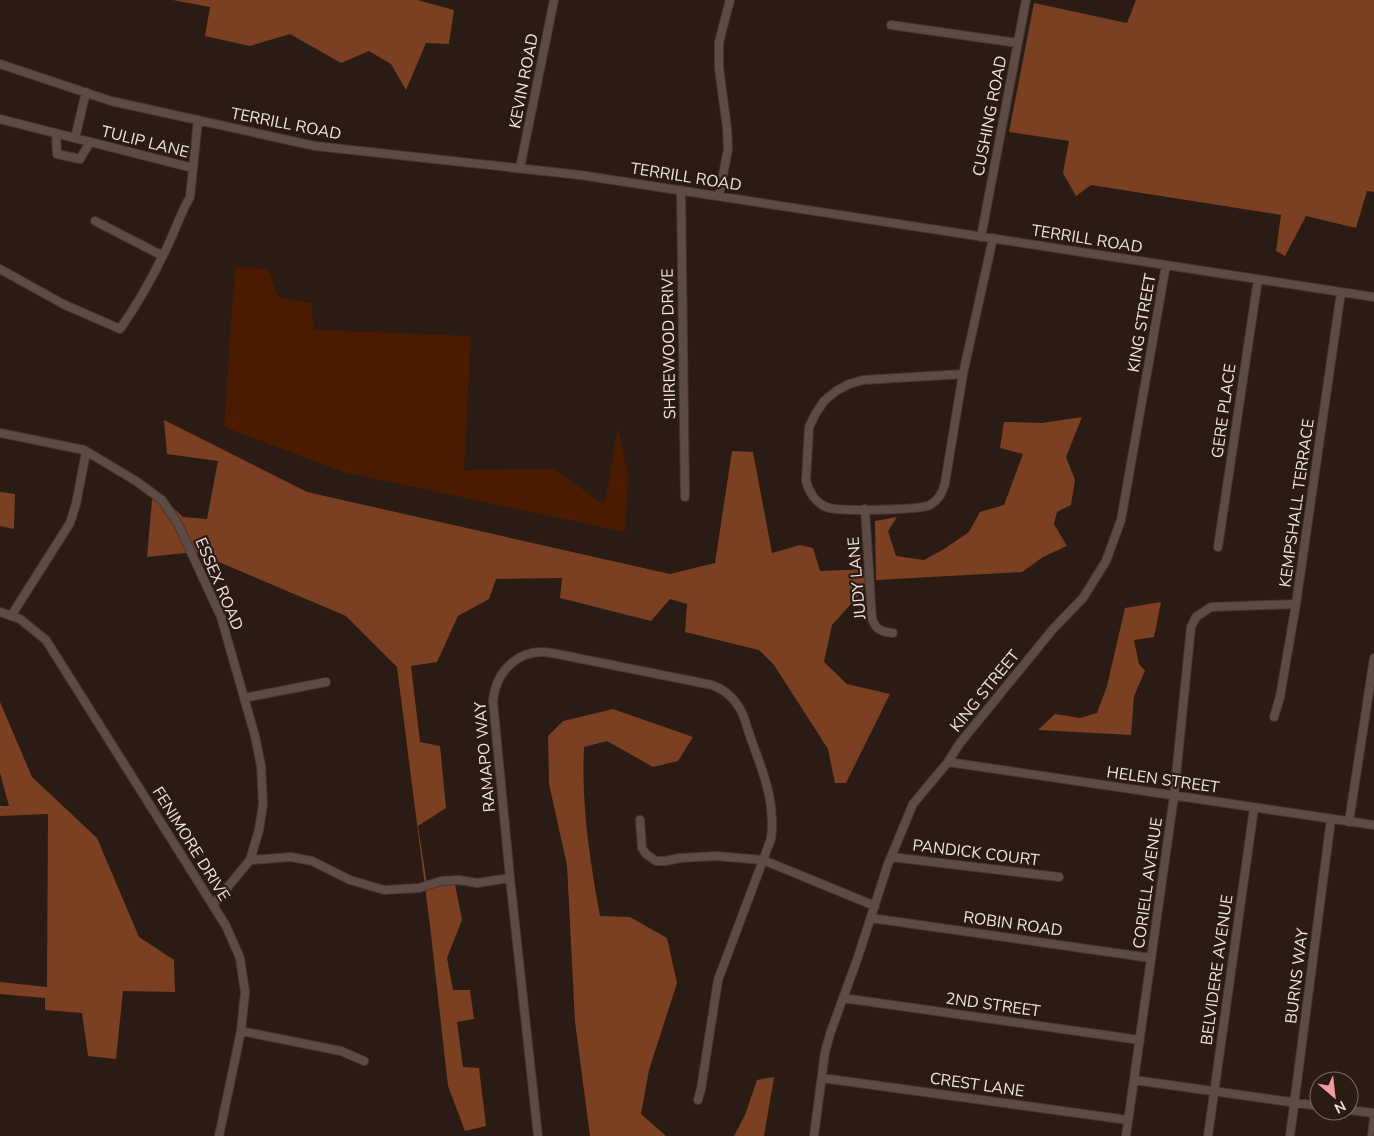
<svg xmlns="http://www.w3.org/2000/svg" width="1374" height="1136" font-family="'Nunito Sans',sans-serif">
<rect width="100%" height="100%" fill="#2a1b14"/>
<!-- green -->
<path fill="#4b1b00" d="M235 268 268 269 278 297 312 303 313 330 471 336 464 470 553 469 605 505 618 427 628 477 625 532 343 472 224 427Z"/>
<!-- forest -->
<path fill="#7a4021" d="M173 0H417L454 10 449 44 426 43 406 90 391 64 369 51 341 63 290 34 250 46 205 36 210 7Z
M1136 0H1374V192L1367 191 1356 228 1306 216 1285 256 1276 251 1281 215 1091 185 1076 196 1063 173 1069 141 1009 132 1034 3 1127 23Z
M1082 417 1066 457 1075 480 1071 505 1057 512 1054 524 1067 546 1043 557 1022 572 876 580 875 521 897 517 888 531 896 556 924 560 944 549 969 532 980 512 1004 505 1023 454 1000 448 1004 422 1042 423Z
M164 420 307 492 670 574 715 563 732 451 753 452 772 553 800 545 813 548 820 571 869 569V584L832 625 824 662 847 684 890 694 846 783H835L828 749 774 665 759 650 685 632 687 604 670 599 651 621 560 598 562 578 496 579 489 599 458 616 437 662 411 666 420 742 440 746 446 808 418 826 427 884 454 879 462 920 447 958 453 990H470L474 1019 457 1022 463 1067 479 1068 486 1126 465 1131 448 1086 430 926 397 667 346 616 195 552 147 557 153 489 183 517 207 519 218 461 167 454Z
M0 492 15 494 14 529 0 526Z
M1161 602 1154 637 1134 640 1139 664 1145 671 1134 696 1131 735 1038 730 1055 714 1080 718 1097 713 1107 686 1125 608Z
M0 702 32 777 97 838 139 937 174 960 175 992 123 991 116 1059 88 1056 82 1013 45 1010V998L0 994V982L47 987 48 814 0 816V806H9L0 773Z
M613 709 693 737 678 761 653 767 607 741 584 747C581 803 590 861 600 916L630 917 667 938 677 983 649 1070 641 1114 666 1136H590L575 1022 567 865 549 784 548 736 563 721Z
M774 1077 764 1136H734L745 1115 757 1080Z"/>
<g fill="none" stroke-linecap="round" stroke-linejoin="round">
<defs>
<path id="minor" d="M891 25 1018 43
M0 64 111 101 315 146 580 175 1374 297
M0 119 193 168
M56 133 57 154 80 159 90 142
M75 138 86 92
M520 168 554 0
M681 190 685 497
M719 196 728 149 727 128 719 68V42L730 0
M95 221 163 256
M981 237 1026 0
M0 269 63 304 120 329C139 302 155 273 169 243 176 228 181 212 190 197L198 120
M963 374 863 380 849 384 836 391 824 401 816 413 809 427 806 481C809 492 815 502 826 507 837 512 920 510 930 505 939 500 943 492 945 483L963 374 993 238
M0 433 84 450 136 481 162 500 178 524 221 617 255 736 261 766 263 804 259 830 250 860 213 905
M865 509 872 619C876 630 882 632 893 633
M1218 547 1258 279
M0 612 20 619 46 640 226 926 240 958 245 992 241 1031 219 1136
M11 616 70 523 76 504 86 452
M244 698 326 682
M1274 717 1280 697 1296 604 1341 292
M948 762 1374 825
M640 820 642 848 646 854 656 861H665L680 858 716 856 763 860 875 906
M1349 822 1374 658
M891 857 1059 877
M250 860 291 857 312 861 350 880 384 890 419 888 441 881 459 880 477 883 510 878
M871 918 1151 958
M843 998 1140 1040
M241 1031 341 1051 364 1061
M822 1078 1128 1120
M1134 1080 1319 1106
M1349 1110 1374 1113
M538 1136 510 878 493 701C496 670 520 647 552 653L712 685C728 691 737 701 744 717 756 760 777 792 771 839L718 980 701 1089 698 1100
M814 1136 825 1052 830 1034 858 957 888 864 913 804 948 762 960 743 1053 629 1083 598 1106 561 1121 520 1166 265
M1126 1136 1174 796 1191 627 1196 617 1211 607 1296 604
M1208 1136 1254 808
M1290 1136 1331 819
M1372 1136 1374 1118"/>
</defs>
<!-- minor casing -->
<use href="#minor" stroke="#433633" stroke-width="10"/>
<!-- minor -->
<use href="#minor" stroke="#5e4c44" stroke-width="8"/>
</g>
<g text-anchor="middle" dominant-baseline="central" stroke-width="4.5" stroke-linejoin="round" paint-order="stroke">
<!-- street labels -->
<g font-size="16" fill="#efe4df" stroke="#2a1b14">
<text transform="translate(524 81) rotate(-79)">KEVIN ROAD</text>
<text transform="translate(990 116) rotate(-79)">CUSHING ROAD</text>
<text transform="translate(286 124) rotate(11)">TERRILL ROAD</text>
<text transform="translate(145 142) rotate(14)">TULIP LANE</text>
<text transform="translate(686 177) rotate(9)">TERRILL ROAD</text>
<text transform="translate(1087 239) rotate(9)">TERRILL ROAD</text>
<text transform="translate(1142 323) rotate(-80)">KING STREET</text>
<text transform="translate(669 344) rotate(-91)">SHIREWOOD DRIVE</text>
<text transform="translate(1224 411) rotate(-82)">GERE PLACE</text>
<text transform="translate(1297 503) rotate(-82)">KEMPSHALL TERRACE</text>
<text transform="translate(857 578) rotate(-95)">JUDY LANE</text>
<text transform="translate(219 584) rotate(67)">ESSEX ROAD</text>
<text transform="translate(985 691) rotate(-51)">KING STREET</text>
<text transform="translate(485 757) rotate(-95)">RAMAPO WAY</text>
<text transform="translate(1163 780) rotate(8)">HELEN STREET</text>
<text transform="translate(191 844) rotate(58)">FENIMORE DRIVE</text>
<text transform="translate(976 853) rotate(7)">PANDICK COURT</text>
<text transform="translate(1148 883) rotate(-82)">CORIELL AVENUE</text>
<text transform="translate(1013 924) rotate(8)">ROBIN ROAD</text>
<text transform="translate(1217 970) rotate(-82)">BELVIDERE AVENUE</text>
<text transform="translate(1297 976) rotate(-83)">BURNS WAY</text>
<text transform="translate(993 1005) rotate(8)">2ND STREET</text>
<text transform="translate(977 1085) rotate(8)">CREST LANE</text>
</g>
</g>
<!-- north arrow -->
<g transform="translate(1334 1096) rotate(152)"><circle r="24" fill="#2a1b14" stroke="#796b65"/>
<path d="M0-4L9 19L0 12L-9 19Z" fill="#f49aa0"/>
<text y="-8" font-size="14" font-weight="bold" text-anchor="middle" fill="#efe4df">N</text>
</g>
</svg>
